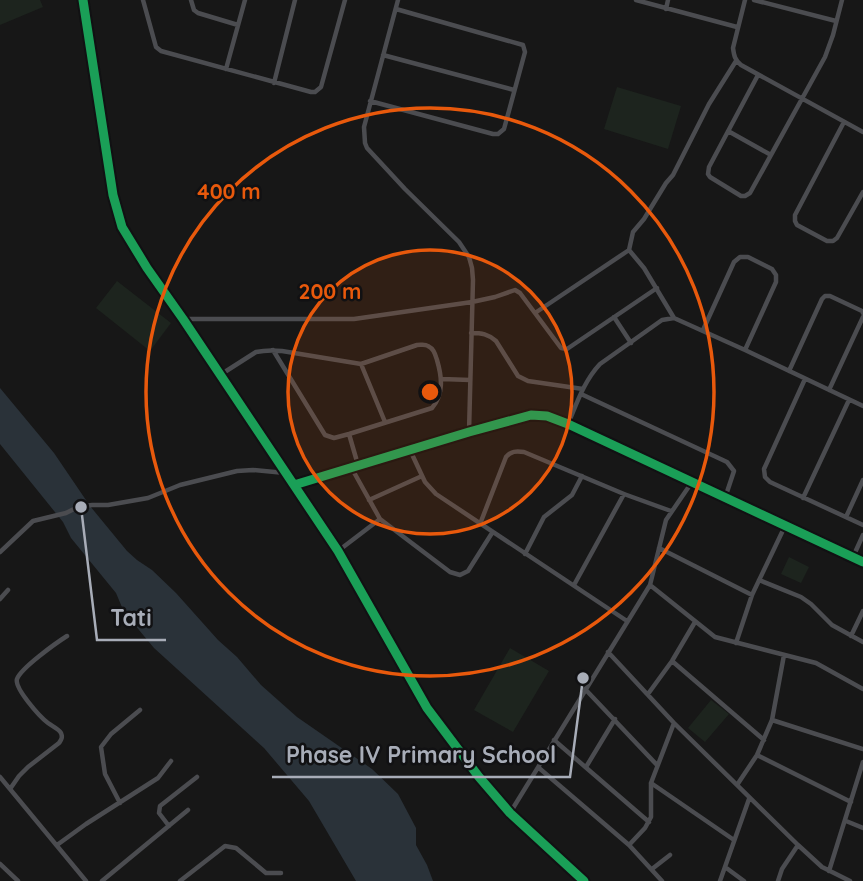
<svg xmlns="http://www.w3.org/2000/svg" width="863" height="881" font-family="Quicksand,sans-serif">
<rect width="100%" height="100%" fill="#171717"/>
<!-- green -->
<path fill="#1d241e" d="M0 0H40L43 7 0 25Z
M617 87 681 106 668 149 604 129Z
M117 281 171 323 150 351 96 308Z
M789 557 809 567 801 583 781 574Z
M510 648 549 671 513 732 474 710Z
M711 700 729 714 705 742 688 728Z"/>
<!-- water -->
<path fill="#2a3239" d="M0 388 54 453 90 506 127 551 137 560 152 570 176 593 218 640 237 657 261 685 297 717 372 769 398 794 416 828V845L427 865 433 881H356L309 801 264 748 154 648 124 612 116 593 71 538 63 522 0 444Z"/>
<g fill="none" stroke-linecap="round" stroke-linejoin="round">
<!-- minor -->
<path stroke="#4b4c50" stroke-width="4.5" d="M83 0 113 195 122 227 147 268 183 319 338 551 427 708 479 777 510 813 584 881
M143 0 156 47 161 51 311 92H315L321 87 345 0
M191 0 194 10 198 13 238 25
M398 0 364 127 365 143 367 148 405 189 459 242 469 257 472 268 473 280 469 432
M636 0 737 27
M745 0 733 48C734 56 735 60 741 65L863 132
M754 0 836 21
M666 9 668 0
M383 55 514 90
M226 69 245 0
M758 75 709 167 708 174 710 177 741 196H745L750 193 825 57 833 35 842 0
M274 83 295 0
M370 101 493 134H498L504 129 525 52 523 45 396 9
M844 122 795 215V221L797 225 827 241H833L837 238 863 192
M728 131 771 155
M535 313 629 250
M614 317 631 343
M674 318 644 268 629 250 633 232 644 219 666 183 673 175 709 104 736 61
M183 319H354L472 302 495 297 515 290 520 293 561 348 567 349 657 288
M703 330 734 262 740 257H748L772 269 776 275V282L745 350
M471 333C482 333 488 334 496 341L518 376 528 381 583 389
M361 364 385 422
M789 371 822 299 825 296H830L862 311 863 313
M220 375 256 352C265 350 273 350 282 351L361 364 417 345C422 345 425 344 428 346 434 349 435 354 437 360 442 377 444 394 432 408L349 434 334 438 325 435 273 350
M442 379 470 380
M805 379 764 469 765 477 770 482 863 525
M829 390 863 317
M581 394 727 462 734 471 725 498
M568 424C577 403 584 381 600 364L662 320 674 318 745 350 863 406
M349 434 358 465
M410 450 425 482 436 494 627 621
M351 467 380 519 450 572 460 575 468 571 492 533
M294 485 469 432 531 415 547 416 568 424 863 562
M803 498 849 400
M369 500 422 476
M846 517 863 480
M480 524 506 457C511 451 516 451 524 452L624 494 671 511
M659 548 752 595
M338 551 380 519
M0 552 33 521 66 513 78 507 92 505H108L148 498 180 485 237 471 253 470 285 473
M525 554 544 517 572 495 582 476
M853 557 863 535
M759 580 801 597 811 604 832 625 863 642
M574 585 624 494
M650 585 715 637 816 663 863 689
M0 599 8 590
M851 636 863 611
M736 643 752 595 785 526
M608 652 674 723 798 845 822 867 850 881
M672 661 764 740
M585 689 657 765
M648 694 672 661 695 622
M772 720 863 749
M554 740 649 822
M757 755 851 802
M586 767 615 719
M539 768 629 845 662 881
M0 777 86 881
M651 783 734 840
M737 785 757 755 772 720 784 655
M10 789 19 776 28 767 59 743C61 740 63 738 61 733 59 729 52 726 48 723 40 717 14 688 17 679 21 668 56 643 67 636
M120 803 105 774 101 747 111 734 140 710
M510 813 650 585 666 520 692 482
M846 821 863 828
M169 826 159 813 160 806 197 777
M57 845 86 824 158 778 171 761
M629 845 645 828 651 817V783L674 723
M0 864 18 881
M725 867 744 881
M652 869 670 855
M829 871 863 762
M102 881 188 810
M180 881 225 846 236 848 266 873H281
M720 881 749 799
M778 881 782 869 798 845"/>
<defs>
<path id="cycleway" d="M83 0 113 195 122 227 147 268 183 319 338 551 427 708 479 777 510 813 584 881
M294 485 469 432 531 415 547 416 568 424 863 562"/>
</defs>
<!-- cycleway casing -->
<use href="#cycleway" stroke="#111113" stroke-width="13"/>
<!-- cycleway -->
<use href="#cycleway" stroke="#1a9f57" stroke-width="9"/>
</g>
<!-- distance rings -->
<circle cx="430" cy="392" r="142" fill="#e8590c" fill-opacity=".12"/>
<g fill="none" stroke="#e8590c" stroke-width="3.5">
<circle cx="430" cy="392" r="142"/>
<circle cx="430" cy="392" r="284"/>
</g>
<circle cx="430" cy="392" r="10" fill="#e8590c" stroke="#111113" stroke-width="3.5"/>
<g font-size="21" text-anchor="middle" font-weight="bold" fill="#e8590c" stroke="#111113" stroke-width="5" stroke-linejoin="round" paint-order="stroke">
<text x="229" y="199">400 m</text>
<text x="330" y="299">200 m</text>
</g>
<!-- callouts -->
<path fill="none" stroke="#a8adb8" stroke-width="2.5" d="M81 507L97 640H166M583 678L570 777H272"/>
<g fill="#a8adb8" stroke="#111113" stroke-width="2.5">
<circle cx="81" cy="507" r="7"/>
<circle cx="583" cy="678" r="7"/>
</g>
<g font-size="23" text-anchor="middle" font-weight="bold" fill="#a8adb8" stroke="#111113" stroke-width="5" stroke-linejoin="round" paint-order="stroke">
<text x="131" y="626">Tati</text>
<text x="421" y="763">Phase IV Primary School</text>
</g>
</svg>
